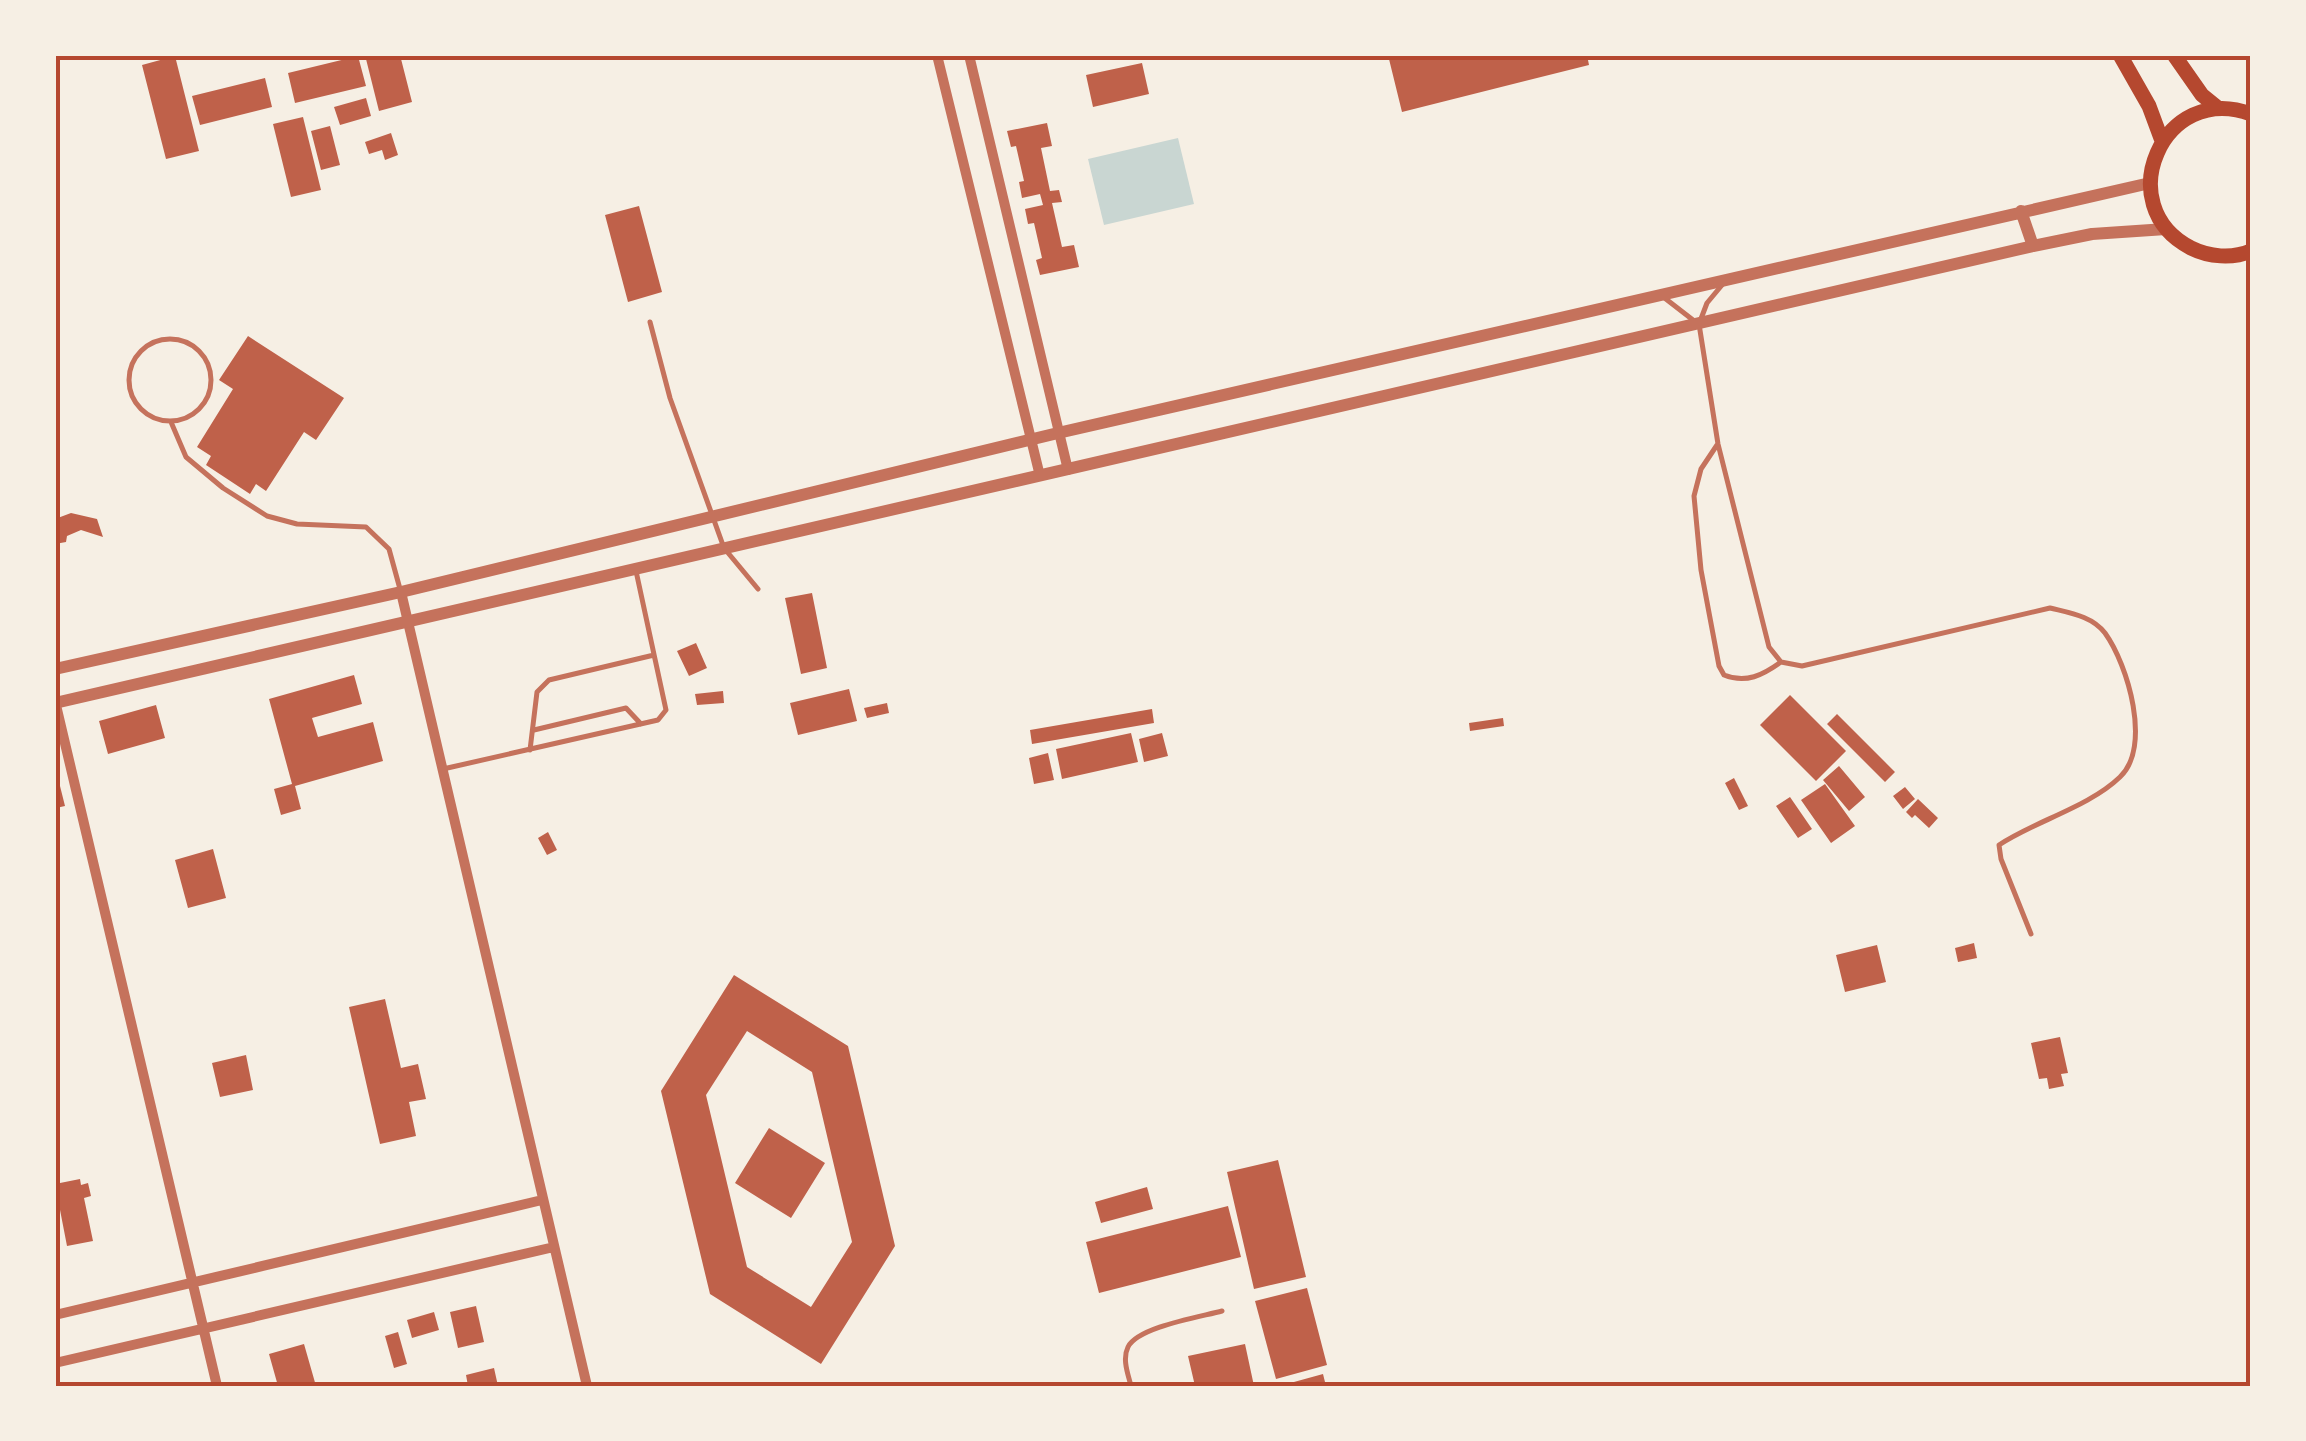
<svg xmlns="http://www.w3.org/2000/svg" width="2306" height="1441" font-family="Commissioner,sans-serif">
<rect width="100%" height="100%" fill="#f6efe4"/>
<!-- water -->
<path fill="#c9d6d2" d="M1178 138 1194 204 1104 225 1088 159Z"/>
<!-- building -->
<path fill="#bf614a" fill-rule="evenodd" d="M365 55H400L412 102 379 111Z
M1388 55H1587L1589 65 1402 112Z
M175 56 199 151 166 159 142 65Z
M358 56 366 86 295 103 288 73Z
M1142 63 1149 94 1093 107 1086 75Z
M265 78 272 107 200 125 192 96Z
M366 98 371 116 340 125 334 107Z
M303 117 321 190 291 197 273 124Z
M1047 123 1052 146 1041 148 1050 191 1059 190 1062 202 1052 203 1062 247 1074 245 1079 267 1040 275 1036 260 1042 258 1034 223 1028 224 1025 209 1043 205 1040 194 1022 198 1019 182 1024 181 1016 146 1011 147 1007 131Z
M330 126 340 165 321 170 311 131Z
M391 133 398 155 385 160 382 150 369 154 365 142Z
M639 206 662 292 628 302 605 215Z
M248 336 344 398 316 440 304 432 266 491 256 484 250 494 206 465 211 456 197 447 233 389 219 380Z
M71 513 97 519 103 537 81 530 67 536 66 542 55 544V519Z
M812 593 827 668 801 674 785 598Z
M696 643 707 668 689 676 677 651Z
M354 675 362 704 312 718 318 737 373 722 383 761 295 786 301 809 281 815 274 789 292 784 269 699Z
M849 689 857 721 798 735 790 703Z
M723 691 724 703 697 705 695 694Z
M1790 695 1846 751 1816 781 1760 725Z
M887 703 889 713 867 718 864 708Z
M156 705 165 738 108 754 99 721Z
M1152 709 1154 723 1032 744 1030 730Z
M1837 714 1895 772 1885 782 1827 724Z
M1503 718 1504 726 1470 731 1469 723Z
M1131 733 1138 762 1062 779 1056 749Z
M1162 733 1168 756 1144 762 1139 739Z
M1048 753 1054 780 1034 784 1029 758Z
M1839 766 1865 797 1849 811 1823 780Z
M1734 778 1748 806 1739 810 1725 783Z
M59 782 65 806 56 808 55 783Z
M1825 784 1855 826 1831 843 1801 800Z
M1905 787 1915 799 1903 809 1893 796Z
M1790 797 1812 829 1798 838 1776 806Z
M1918 799 1938 818 1929 828 1915 815 1912 818 1906 812Z
M548 832 557 850 547 855 538 838Z
M213 849 226 898 188 908 175 860Z
M1974 943 1977 958 1958 962 1955 948Z
M1877 945 1886 982 1845 992 1836 955Z
M734 975 848 1046 895 1246 821 1364 710 1294 661 1091ZM747 1031 812 1072 852 1242 811 1307 747 1267 706 1095Z
M385 999 401 1068 418 1064 426 1099 409 1102 416 1136 380 1144 349 1007Z
M2060 1037 2068 1073 2061 1074 2064 1086 2049 1089 2047 1078 2039 1079 2031 1043Z
M246 1055 253 1090 220 1097 212 1063Z
M769 1128 825 1163 791 1218 735 1183Z
M1278 1160 1306 1277 1254 1289 1227 1172Z
M80 1179 81 1185 88 1183 91 1196 84 1198 93 1241 67 1246 55 1184Z
M1147 1187 1153 1209 1101 1223 1095 1202Z
M1228 1206 1241 1257 1099 1293 1086 1242Z
M1307 1288 1327 1365 1276 1379 1255 1301Z
M476 1306 484 1342 458 1348 450 1312Z
M434 1312 439 1330 412 1338 407 1320Z
M398 1332 407 1364 394 1368 385 1336Z
M304 1344 316 1386H278L269 1354Z
M1245 1344 1254 1386H1195L1188 1356Z
M494 1368 498 1386H468L466 1375Z
M1323 1374 1326 1386H1283V1385Z"/>
<g fill="none" stroke-linecap="round" stroke-linejoin="round">
<!-- service -->
<path stroke="#c5725c" stroke-width="5" d="M1722 285 1707 303 1699 324 1718 444 1769 647 1781 662 1802 666 2050 608C2070 613 2092 616 2105 633 2128 665 2152 747 2120 777 2089 807 2035 821 1999 845L2001 859 2031 934
M1662 296 1693 320
M650 322 670 398 724 548 758 589
M129 380a41 41 0 1 1 82 0a41 41 0 1 1-82 0Z
M171 422 186 457 223 488 267 516 297 524 366 527 389 549 400 589
M1717 445 1701 469 1694 496 1701 570 1719 666 1724 675C1746 684 1763 675 1781 662
M534 730 626 708 641 724
M530 750 537 692 549 680 654 655
M443 769 658 720 666 710 636 571
M1131 1386C1128 1374 1122 1359 1128 1347 1138 1327 1200 1317 1222 1311"/>
<!-- minor -->
<path stroke="#c5725c" stroke-width="10" d="M937 55 1040 476
M969 55 1068 470
M401 592 587 1386
M55 701 217 1386
M55 1315 542 1200
M55 1363 554 1247"/>
<!-- tertiary -->
<path stroke="#c5725c" stroke-width="12" d="M2021 211 2033 246
M55 669 401 592 1058 433 2150 183
M55 703 2033 246 2092 234 2166 229"/>
<!-- trunk -->
<path stroke="#b5482f" stroke-width="15" d="M2120 55 2149 106 2162 141
M2174 55 2202 95 2218 108
M2251 114C2163 81 2109 206 2191 248 2209 257 2232 259 2251 251"/>
</g>
<!-- border -->
<rect width="2306" height="1441" fill="none" stroke="#f6efe4" stroke-width="115"/>
<rect x="58" y="58" width="2190" height="1326" fill="none" stroke="#b5482f" stroke-width="4"/>
</svg>
